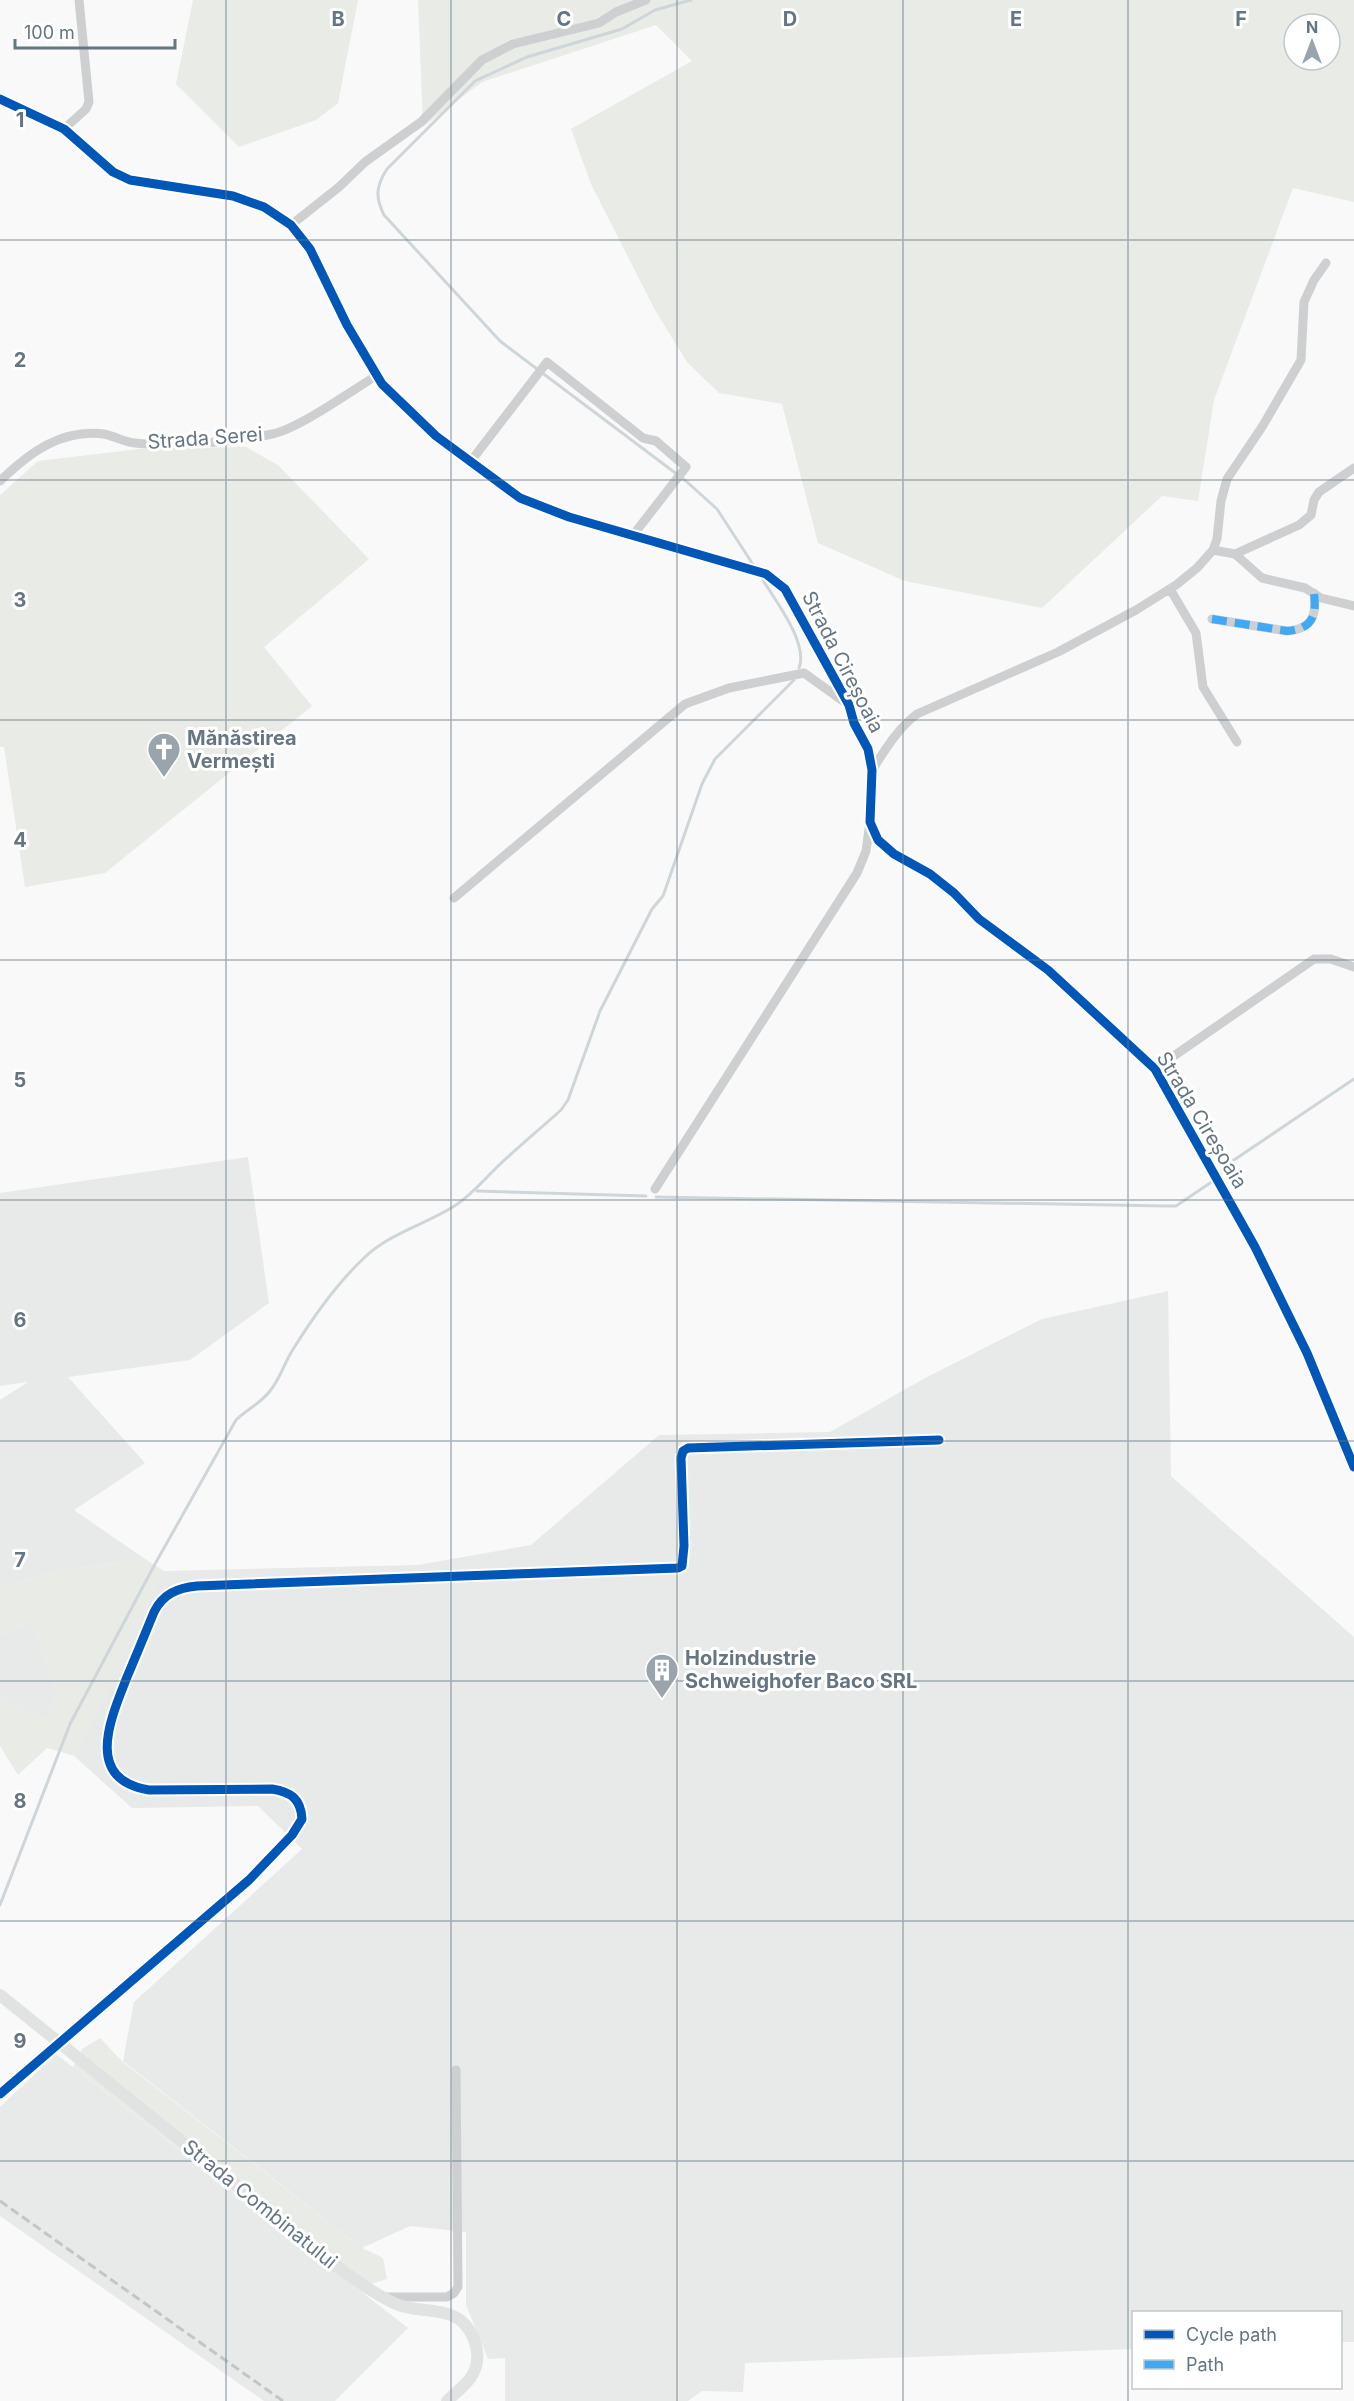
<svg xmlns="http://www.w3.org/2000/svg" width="1354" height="2401" font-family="Inter,sans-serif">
<rect width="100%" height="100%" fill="#f9f9f9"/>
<!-- built -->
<path fill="#e8e9e9" d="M248 1157 269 1303 190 1360 68 1377 145 1463 74 1510 145 1559 55 1571 0 1588V1400L28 1382 0 1386V1193Z
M1168 1291 1171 1476 1354 1637V2342H1341L1340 2312H1134L1133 2349 745 2363 743 2392 702 2391 688 2401H505V2358L488 2359 466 2305V2232L410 2226 362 2248 123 2061 134 2002 302 1849 258 1806 132 1808 74 1756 164 1571 418 1565 531 1545 659 1435 830 1432 925 1378 1042 1319Z
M32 1622 58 1696 45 1719 0 1697V1635Z
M56 2054 408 2328 335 2401H264L0 2216V2107Z"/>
<!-- green -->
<path fill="#e8ebe6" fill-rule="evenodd" d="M193 0H358L338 103 316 120 239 147 176 84Z
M418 0H1354V202L1293 188 1214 400 1198 501 1162 496 1042 608 905 581 818 543 782 404 719 393 687 362 655 310 591 184 571 129 692 61 656 25 482 82 423 127ZM1294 24H1330V60H1294Z
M246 447 278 465 369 559 264 647 312 706 105 873 25 887 4 747H0V495L38 461 139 449Z
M145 1559 164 1571 74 1756 47 1748 18 1775 0 1746V1697L45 1718 58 1696 32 1622 0 1635V1588L55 1571Z
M100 2038 123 2062 362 2248 383 2258 387 2279 371 2284 363 2293 73 2067 82 2049Z"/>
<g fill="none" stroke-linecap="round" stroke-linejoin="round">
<!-- stream -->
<path stroke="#ced6d9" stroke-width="3" d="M691 0 655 10 622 29 527 57 475 81 387 169C376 186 375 197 384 215L500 341 686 481 717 509 754 566
M761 577C774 599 809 643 799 668
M1222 1173 1228 1164 1354 1079
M477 1191 646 1196
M656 1197 1166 1206H1176L1213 1181
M0 1905 70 1724 155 1564 236 1420C247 1409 260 1404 270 1391 280 1379 284 1364 292 1351 313 1317 336 1284 365 1257 390 1233 427 1224 456 1205 472 1194 483 1181 496 1168 517 1148 540 1129 561 1110L568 1100 600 1011 652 909 663 896 702 784 715 759 794 680"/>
<!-- street -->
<path stroke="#cecfd0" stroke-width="9" d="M64 129 86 109 89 102 79 0
M291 225 339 187 365 162 421 122 482 60 513 44 599 23 616 12 646 0
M471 461 547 362 643 438 656 441 686 467 634 534
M0 481C30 452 61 429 104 434 115 436 124 442 135 443 172 447 236 442 272 434 298 429 351 391 376 376
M1213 550 1235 554 1262 578 1305 588 1321 598 1354 606
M1235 554 1299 525 1311 515 1314 500 1319 492 1354 468
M1170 589 1196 633 1203 687 1237 742
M1212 619 1287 631C1312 629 1317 616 1314 593
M872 770C885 750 898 728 917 714L1058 652 1136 610 1176 585 1197 568 1213 550 1217 539 1221 501 1227 479 1262 427 1301 360 1304 302 1314 280 1326 263
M454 898 685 704 729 688 804 673 846 703
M1155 1069 1314 959H1331L1354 967
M655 1189 857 873 866 851 870 822
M0 2094 249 1880 292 1835 302 1819C301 1799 291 1792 272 1789L149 1790C83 1779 111 1718 127 1677 136 1656 145 1634 154 1612 163 1594 177 1588 197 1586L678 1568 682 1566 684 1546 681 1458 683 1451 688 1448 939 1440
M385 2297H447L454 2293 458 2287 456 2070"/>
<!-- secondary -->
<path stroke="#e1e2e2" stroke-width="12" d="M0 99 64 129 113 172 130 180 233 196 264 207 291 225 310 249 347 325 382 384 436 436 520 498 569 517 766 574 785 589 849 705 854 723 868 749 872 770 870 822 878 840 894 854 930 874 954 893 979 919 1048 970 1155 1069 1255 1247 1307 1353 1354 1467
M0 1995 344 2272C361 2283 377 2296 396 2304 414 2312 433 2308 451 2315 472 2323 484 2353 473 2374 468 2384 455 2393 447 2401"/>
<!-- rail -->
<path stroke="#c3c5c6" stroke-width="3" stroke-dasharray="9 4.5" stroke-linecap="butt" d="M0 2201 283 2401"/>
<!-- quiet -->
<path stroke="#3fa9f5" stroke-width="8" stroke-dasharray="15 8" stroke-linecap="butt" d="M1212 619 1287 631C1312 629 1317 616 1314 593"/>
<defs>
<path id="cycleway" d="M0 99 64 129 113 172 130 180 233 196 264 207 291 225 310 249 347 325 382 384 436 436 520 498 569 517 766 574 785 589 849 705 854 723 868 749 872 770 870 822 878 840 894 854 930 874 954 893 979 919 1048 970 1155 1069 1255 1247 1307 1353 1354 1467
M0 2094 249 1880 292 1835 302 1819C301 1799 291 1792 272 1789L149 1790C83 1779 111 1718 127 1677 136 1656 145 1634 154 1612 163 1594 177 1588 197 1586L678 1568 682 1566 684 1546 681 1458 683 1451 688 1448 939 1440"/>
</defs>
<!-- cycleway casing -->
<use href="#cycleway" stroke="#fff" stroke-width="13"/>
<!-- cycleway -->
<use href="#cycleway" stroke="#0057b8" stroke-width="9"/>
</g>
<!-- grid -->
<path fill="none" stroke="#657683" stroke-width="1.5" stroke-opacity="0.55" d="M226 0V2401M451 0V2401M677 0V2401M903 0V2401M1128 0V2401M0 240H1354M0 480H1354M0 720H1354M0 960H1354M0 1200H1354M0 1441H1354M0 1681H1354M0 1921H1354M0 2161H1354"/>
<!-- icons -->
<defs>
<symbol id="church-pin" viewBox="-11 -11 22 30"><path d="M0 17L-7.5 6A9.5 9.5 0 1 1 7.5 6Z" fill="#99a4ac" stroke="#fff"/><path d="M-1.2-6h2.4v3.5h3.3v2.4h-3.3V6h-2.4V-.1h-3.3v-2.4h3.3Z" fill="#fff"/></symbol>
<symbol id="building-pin" viewBox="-11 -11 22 30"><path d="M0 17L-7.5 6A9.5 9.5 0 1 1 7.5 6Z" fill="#99a4ac" stroke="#fff"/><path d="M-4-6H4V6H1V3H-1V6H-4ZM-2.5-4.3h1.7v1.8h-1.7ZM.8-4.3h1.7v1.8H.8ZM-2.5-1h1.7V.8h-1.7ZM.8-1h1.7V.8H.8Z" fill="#fff"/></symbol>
</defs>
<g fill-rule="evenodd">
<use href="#church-pin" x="145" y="730" width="38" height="52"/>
<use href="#building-pin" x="643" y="1651" width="38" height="52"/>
</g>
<g text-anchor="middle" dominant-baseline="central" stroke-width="6" stroke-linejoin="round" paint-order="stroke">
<!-- street labels -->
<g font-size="20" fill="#657683" stroke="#fff">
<text transform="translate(205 438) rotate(-4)">Strada Serei</text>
<text transform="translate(843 662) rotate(63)">Strada Cireșoaia</text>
<text transform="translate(1202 1120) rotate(59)">Strada Cireșoaia</text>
<text transform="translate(260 2204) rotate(39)">Strada Combinatului</text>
</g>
<!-- poi labels -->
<g font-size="20" font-weight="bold" fill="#657683" stroke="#fff" text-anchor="start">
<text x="187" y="738">Mănăstirea<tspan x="187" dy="23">Vermești</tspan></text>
<text x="685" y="1658">Holzindustrie<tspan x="685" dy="23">Schweighofer Baco SRL</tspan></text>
</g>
</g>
<g font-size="20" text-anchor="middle" font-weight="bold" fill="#657683" stroke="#fff" stroke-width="6" stroke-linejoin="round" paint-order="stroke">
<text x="338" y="26">B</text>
<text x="564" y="26">C</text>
<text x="790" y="26">D</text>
<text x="1016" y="26">E</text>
<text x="1241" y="26">F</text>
<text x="20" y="127">1</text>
<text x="20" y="367">2</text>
<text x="20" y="607">3</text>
<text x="20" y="847">4</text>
<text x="20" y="1087">5</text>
<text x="20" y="1327">6</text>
<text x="20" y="1567">7</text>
<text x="20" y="1808">8</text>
<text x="20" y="2048">9</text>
</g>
<!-- legend -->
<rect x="1132" y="2311" width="210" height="78" fill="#ffffff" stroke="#c1c8cd" stroke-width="1.5"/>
<rect x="1144" y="2330" width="30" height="9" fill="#0057b8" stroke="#c1c8cd" stroke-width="1.5"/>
<text x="1186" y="2341" font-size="18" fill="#657683">Cycle path</text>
<rect x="1144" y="2360" width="30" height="9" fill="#3fa9f5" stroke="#c1c8cd" stroke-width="1.5"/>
<text x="1186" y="2371" font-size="18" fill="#657683">Path</text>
<!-- north arrow -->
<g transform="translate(1312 42)"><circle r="28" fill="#ffffff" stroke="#c1c8cd" stroke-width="1.5"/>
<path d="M0-4.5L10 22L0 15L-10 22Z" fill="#99a4ac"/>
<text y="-9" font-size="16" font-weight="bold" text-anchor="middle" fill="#657683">N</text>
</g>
<!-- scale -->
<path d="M15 39v9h160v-9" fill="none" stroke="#657683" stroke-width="3"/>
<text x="24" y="39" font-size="18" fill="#657683" stroke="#ffffff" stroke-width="4.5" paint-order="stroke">100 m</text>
</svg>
